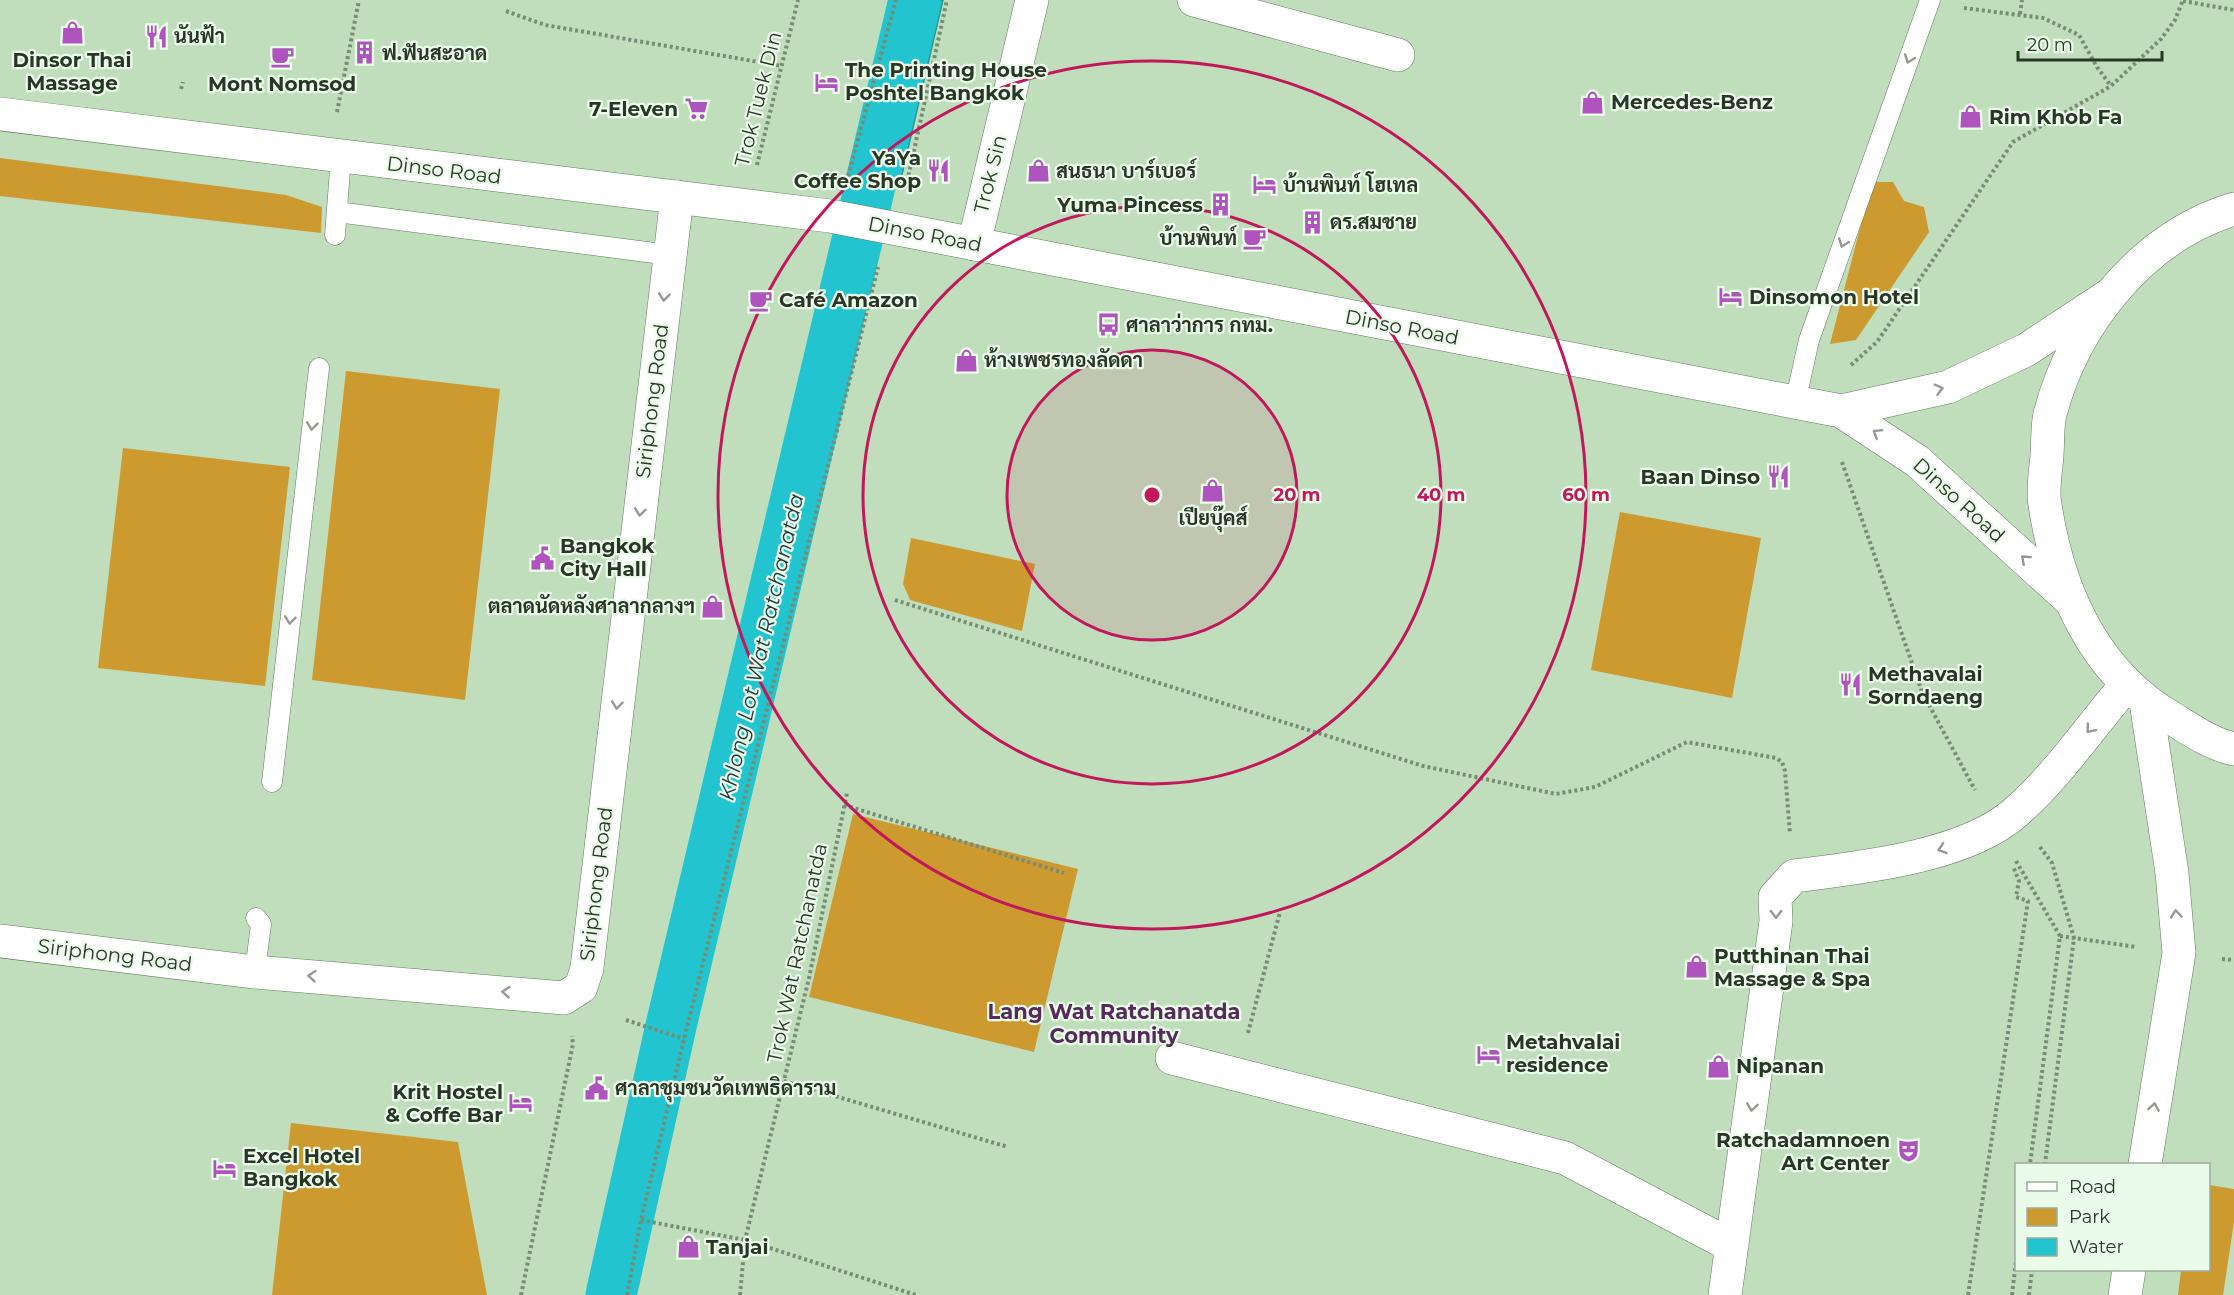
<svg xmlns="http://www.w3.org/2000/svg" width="2234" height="1295" font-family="Montserrat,Sarabun,sans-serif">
<rect width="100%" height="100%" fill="#c0debc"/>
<!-- green -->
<path fill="#cd9a30" d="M0 158 286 195 322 207 321 233 0 196Z
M1872 182H1893L1904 201 1924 207 1929 232 1856 340 1830 344Z
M346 371 500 389 465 700 312 680Z
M123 448 290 467 265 686 98 668Z
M1620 512 1761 538 1732 698 1591 670Z
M911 538 1035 564 1022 631 910 600 903 584Z
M853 814 1078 869 1034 1052 809 997Z
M291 1123 458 1142 487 1295H272Z
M2209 1185 2234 1189V1222L2223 1295H2178L2181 1270H2208Z"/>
<!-- water -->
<path fill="#22c5cf" stroke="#249a9d" stroke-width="1.5" d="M901 0H943L900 183 855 175Z"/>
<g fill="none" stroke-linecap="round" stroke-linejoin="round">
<!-- canal -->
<path stroke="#22c5cf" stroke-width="51" d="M611 1295 671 1026 914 0"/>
<defs>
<path id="lane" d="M337 212 670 255
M335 235 341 157
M1795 403 1809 340 1930 0
M272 782 319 368
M255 972 261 924 256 918"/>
<path id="street" d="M1194 0 1398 55
M974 244 1032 0
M0 941 255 972 564 998 581 987 587 968 677 197
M1172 1058 1565 1158 1732 1246
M1725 1295 1776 921 1775 897 1794 876C1858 868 1966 857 2016 812 2058 775 2091 726 2127 684"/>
<path id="secondary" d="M0 114 830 216 1841 411 1917 461 2068 598
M1841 411 1948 387 2026 350 2108 296"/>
<path id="primary" d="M2234 209C2142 237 2074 323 2050 414 2047 426 2048 442 2047 455 2046 470 2042 489 2045 505 2058 589 2093 671 2170 717 2190 729 2210 744 2234 749
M2145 1164 2179 953 2172 873 2146 702
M2125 1295 2129 1270"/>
</defs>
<!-- lane casing -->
<use href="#lane" stroke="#607b5c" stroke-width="21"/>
<!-- street casing -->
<use href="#street" stroke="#607b5c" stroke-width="34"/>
<!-- secondary casing -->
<use href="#secondary" stroke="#607b5c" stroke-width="34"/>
<!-- primary casing -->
<use href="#primary" stroke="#607b5c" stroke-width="34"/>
<!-- path -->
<path stroke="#778c74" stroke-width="4" stroke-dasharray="3 3" stroke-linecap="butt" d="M2183 1 2234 10
M1964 8 2043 18 2079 35 2097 67 2111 86
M506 11 545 25 782 66
M2020 14 2022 0
M181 89 183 82
M337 112 359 0
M757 165 798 0
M848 176 896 0
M906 187 947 0
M1851 365 1877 342 2013 142 2111 86 2161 39 2175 20 2183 0
M1842 462 1922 692 1975 790
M895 600 1423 766 1556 794 1595 787 1687 742 1776 758 1782 762 1785 771 1790 834
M844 805 1064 873
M2040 847 2052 863 2074 938 2045 1164
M2016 861 2060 936 2030 1164
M2060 936 2137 947
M2222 959 2234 960
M626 1020 684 1039
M1248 1033 1280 912
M784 1081 1008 1147
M641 1220 745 1240 916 1295
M521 1295 573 1044 572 1036
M627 1295 641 1220 684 1039 878 267
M740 1295 745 1240 809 978 847 793
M1968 1295 2028 901 2016 897 2019 881 2013 866
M2012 1295 2016 1261
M2029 1295 2032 1270"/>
<!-- lane -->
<use href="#lane" stroke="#fff" stroke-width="20"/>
<!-- street -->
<use href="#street" stroke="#fff" stroke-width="33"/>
<!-- secondary -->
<use href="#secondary" stroke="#fff" stroke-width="33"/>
<!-- primary -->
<use href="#primary" stroke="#fff" stroke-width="33"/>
</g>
<!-- one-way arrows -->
<defs><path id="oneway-chevron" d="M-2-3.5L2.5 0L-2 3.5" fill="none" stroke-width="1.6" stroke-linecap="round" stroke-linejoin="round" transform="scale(1.5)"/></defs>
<g stroke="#949a93">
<use href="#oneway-chevron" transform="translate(1909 59) rotate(110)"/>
<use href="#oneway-chevron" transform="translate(1843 243) rotate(110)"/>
<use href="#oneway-chevron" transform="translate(664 297) rotate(97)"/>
<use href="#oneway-chevron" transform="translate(1939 389) rotate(-15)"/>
<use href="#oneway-chevron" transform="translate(312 426) rotate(97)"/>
<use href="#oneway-chevron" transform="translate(1877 433) rotate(-148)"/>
<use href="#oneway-chevron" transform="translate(640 512) rotate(97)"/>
<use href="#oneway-chevron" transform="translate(2025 559) rotate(-138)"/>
<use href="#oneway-chevron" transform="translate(290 620) rotate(97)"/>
<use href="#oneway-chevron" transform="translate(617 705) rotate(97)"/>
<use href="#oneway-chevron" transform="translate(2090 729) rotate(130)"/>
<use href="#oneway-chevron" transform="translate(1942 849) rotate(161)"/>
<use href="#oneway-chevron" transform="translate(1776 914) rotate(90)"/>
<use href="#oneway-chevron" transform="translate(2176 914) rotate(-95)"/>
<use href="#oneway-chevron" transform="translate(312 976) rotate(-175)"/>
<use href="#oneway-chevron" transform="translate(506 992) rotate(-175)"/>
<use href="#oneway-chevron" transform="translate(1752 1107) rotate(98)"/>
<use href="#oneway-chevron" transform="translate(2154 1107) rotate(-81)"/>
</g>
<!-- distance rings -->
<circle cx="1152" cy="495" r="145" fill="#c2185b" fill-opacity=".12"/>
<g fill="none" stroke="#c2185b" stroke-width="3">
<circle cx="1152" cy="495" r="145"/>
<circle cx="1152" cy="495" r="289"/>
<circle cx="1152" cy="495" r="434"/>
</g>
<!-- icons -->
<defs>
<symbol id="shop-bare" viewBox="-9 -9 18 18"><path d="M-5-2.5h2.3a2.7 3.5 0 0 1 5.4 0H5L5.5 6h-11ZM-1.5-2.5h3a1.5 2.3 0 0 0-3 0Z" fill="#af53be" stroke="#ebfbe9" stroke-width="2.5" paint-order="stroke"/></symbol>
<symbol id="restaurant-bare" viewBox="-9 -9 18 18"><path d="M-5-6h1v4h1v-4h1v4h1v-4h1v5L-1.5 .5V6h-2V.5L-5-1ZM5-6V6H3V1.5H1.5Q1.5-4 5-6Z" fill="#af53be" stroke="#ebfbe9" stroke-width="2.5" paint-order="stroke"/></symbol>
<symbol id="building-bare" viewBox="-9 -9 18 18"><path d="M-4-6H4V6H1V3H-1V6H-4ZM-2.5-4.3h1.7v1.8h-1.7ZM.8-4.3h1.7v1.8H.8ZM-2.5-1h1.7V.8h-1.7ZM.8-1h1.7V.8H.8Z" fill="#af53be" stroke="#ebfbe9" stroke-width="2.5" paint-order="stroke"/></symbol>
<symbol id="cafe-bare" viewBox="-9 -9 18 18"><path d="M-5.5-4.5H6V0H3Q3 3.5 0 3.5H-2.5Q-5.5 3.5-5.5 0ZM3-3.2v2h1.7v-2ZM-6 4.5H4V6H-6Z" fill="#af53be" stroke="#ebfbe9" stroke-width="2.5" paint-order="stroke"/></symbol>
<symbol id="hotel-bare" viewBox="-9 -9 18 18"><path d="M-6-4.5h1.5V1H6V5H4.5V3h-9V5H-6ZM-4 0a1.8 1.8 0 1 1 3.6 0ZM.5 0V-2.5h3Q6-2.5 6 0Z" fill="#af53be" stroke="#ebfbe9" stroke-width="2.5" paint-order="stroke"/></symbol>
<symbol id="supermarket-bare" viewBox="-9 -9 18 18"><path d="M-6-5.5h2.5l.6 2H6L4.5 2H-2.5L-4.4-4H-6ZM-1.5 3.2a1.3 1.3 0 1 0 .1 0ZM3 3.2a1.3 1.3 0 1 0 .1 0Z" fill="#af53be" stroke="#ebfbe9" stroke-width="2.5" paint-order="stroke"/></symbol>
<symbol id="bus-bare" viewBox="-9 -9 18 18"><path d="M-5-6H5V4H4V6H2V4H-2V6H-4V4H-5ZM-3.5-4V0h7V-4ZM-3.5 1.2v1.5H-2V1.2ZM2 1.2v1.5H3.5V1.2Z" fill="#af53be" stroke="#ebfbe9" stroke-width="2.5" paint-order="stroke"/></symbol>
<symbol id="civic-bare" viewBox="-9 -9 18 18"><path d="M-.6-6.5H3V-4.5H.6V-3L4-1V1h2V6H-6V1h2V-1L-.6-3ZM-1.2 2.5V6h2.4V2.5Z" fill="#af53be" stroke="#ebfbe9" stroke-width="2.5" paint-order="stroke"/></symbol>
<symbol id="theatre-bare" viewBox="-9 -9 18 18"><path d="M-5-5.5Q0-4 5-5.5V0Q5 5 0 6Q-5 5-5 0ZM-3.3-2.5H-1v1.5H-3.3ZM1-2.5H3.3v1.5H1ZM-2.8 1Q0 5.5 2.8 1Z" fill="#af53be" stroke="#ebfbe9" stroke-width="2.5" paint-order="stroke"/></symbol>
</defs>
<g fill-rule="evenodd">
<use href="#shop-bare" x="56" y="16" width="33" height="33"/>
<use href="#restaurant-bare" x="140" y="20" width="33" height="33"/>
<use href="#building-bare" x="348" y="36" width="33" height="33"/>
<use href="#cafe-bare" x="266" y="40" width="33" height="33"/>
<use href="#hotel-bare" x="810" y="66" width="33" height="33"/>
<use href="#shop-bare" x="1576" y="86" width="33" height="33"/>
<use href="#supermarket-bare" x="680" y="92" width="33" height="33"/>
<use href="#shop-bare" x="1954" y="100" width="33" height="33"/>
<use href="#restaurant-bare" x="922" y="154" width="33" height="33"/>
<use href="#shop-bare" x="1022" y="154" width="33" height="33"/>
<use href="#hotel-bare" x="1248" y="168" width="33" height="33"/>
<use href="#building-bare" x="1204" y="188" width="33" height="33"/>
<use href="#building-bare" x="1296" y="206" width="33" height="33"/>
<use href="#cafe-bare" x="1238" y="222" width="33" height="33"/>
<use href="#hotel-bare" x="1714" y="280" width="33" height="33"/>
<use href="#cafe-bare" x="744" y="284" width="33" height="33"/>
<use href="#bus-bare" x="1092" y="308" width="33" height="33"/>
<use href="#shop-bare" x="950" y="344" width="33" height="33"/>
<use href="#restaurant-bare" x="1762" y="460" width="33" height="33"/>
<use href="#shop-bare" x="1196" y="474" width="33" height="33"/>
<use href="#civic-bare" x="526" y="542" width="33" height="33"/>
<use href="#shop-bare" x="696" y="590" width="33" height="33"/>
<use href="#restaurant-bare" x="1834" y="668" width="33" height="33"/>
<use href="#shop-bare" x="1680" y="950" width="33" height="33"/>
<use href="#hotel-bare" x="1472" y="1038" width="33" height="33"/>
<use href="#shop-bare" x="1702" y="1050" width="33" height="33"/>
<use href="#civic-bare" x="580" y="1072" width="33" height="33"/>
<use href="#hotel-bare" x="504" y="1086" width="33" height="33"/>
<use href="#theatre-bare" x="1892" y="1134" width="33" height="33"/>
<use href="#hotel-bare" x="208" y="1152" width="33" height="33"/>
<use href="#shop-bare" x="672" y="1230" width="33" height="33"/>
</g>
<g text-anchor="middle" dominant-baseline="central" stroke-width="4.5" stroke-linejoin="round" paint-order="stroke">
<!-- poi labels -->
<g font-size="20" font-weight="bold" fill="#293527" stroke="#ebfbe9" text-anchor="start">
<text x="174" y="36">นันฟ้า</text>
<text x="382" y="53">ฟ.ฟันสะอาด</text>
<text x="72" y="60" text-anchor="middle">Dinsor Thai<tspan x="72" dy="23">Massage</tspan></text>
<text x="845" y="70">The Printing House<tspan x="845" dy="23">Poshtel Bangkok</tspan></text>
<text x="282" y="84" text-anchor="middle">Mont Nomsod</text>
<text x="1611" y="102">Mercedes-Benz</text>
<text x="678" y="109" text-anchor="end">7-Eleven</text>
<text x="1989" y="117">Rim Khob Fa</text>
<text x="921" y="158" text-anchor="end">YaYa<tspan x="921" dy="23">Coffee Shop</tspan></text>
<text x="1056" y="171">สนธนา บาร์เบอร์</text>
<text x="1283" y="185">บ้านพินท์ โฮเทล</text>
<text x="1203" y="205" text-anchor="end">Yuma Pincess</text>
<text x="1330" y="222">ดร.สมชาย</text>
<text x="1237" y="238" text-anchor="end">บ้านพินท์</text>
<text x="1749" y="297">Dinsomon Hotel</text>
<text x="779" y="300">Café Amazon</text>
<text x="1126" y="325">ศาลาว่าการ กทม.</text>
<text x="984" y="360">ห้างเพชรทองลัดดา</text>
<text x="1760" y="477" text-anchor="end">Baan Dinso</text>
<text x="1213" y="518" text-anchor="middle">เปียบุ๊คส์</text>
<text x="560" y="546">Bangkok<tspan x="560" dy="23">City Hall</tspan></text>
<text x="695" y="606" text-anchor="end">ตลาดนัดหลังศาลากลางฯ</text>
<text x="1868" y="674">Methavalai<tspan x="1868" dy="23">Sorndaeng</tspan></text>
<text x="1714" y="956">Putthinan Thai<tspan x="1714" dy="23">Massage &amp; Spa</tspan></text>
<text x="1506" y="1042">Metahvalai<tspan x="1506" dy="23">residence</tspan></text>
<text x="1736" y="1066">Nipanan</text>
<text x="615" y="1088">ศาลาชุมชนวัดเทพธิดาราม</text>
<text x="503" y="1092" text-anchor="end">Krit Hostel<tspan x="503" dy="23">&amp; Coffe Bar</tspan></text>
<text x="1890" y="1140" text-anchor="end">Ratchadamnoen<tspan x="1890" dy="23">Art Center</tspan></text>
<text x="243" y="1156">Excel Hotel<tspan x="243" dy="23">Bangkok</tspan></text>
<text x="706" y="1247">Tanjai</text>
</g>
<!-- street labels -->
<g font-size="20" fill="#293527" stroke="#ebfbe9">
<text transform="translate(758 99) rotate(-76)">Trok Tuek Din</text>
<text transform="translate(444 170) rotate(7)">Dinso Road</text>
<text transform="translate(990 174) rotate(-76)">Trok Sin</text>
<text transform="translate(925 234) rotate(11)">Dinso Road</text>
<text transform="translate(1402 327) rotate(11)">Dinso Road</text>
<text transform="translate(652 401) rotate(-83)">Siriphong Road</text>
<text transform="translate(1959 500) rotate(42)">Dinso Road</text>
<text transform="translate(596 884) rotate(-83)">Siriphong Road</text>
<text transform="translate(797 953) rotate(-78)">Trok Wat Ratchanatda</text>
<text transform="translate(115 955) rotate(7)">Siriphong Road</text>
</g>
<!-- water labels -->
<g font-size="21" font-style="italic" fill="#1a393b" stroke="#ebfbe9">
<text transform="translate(761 647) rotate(-77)">Khlong Lot Wat Ratchanatda</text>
</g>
<!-- neighbourhood labels -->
<g font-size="21" font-weight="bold" fill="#562a5d" stroke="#ebfbe9">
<text x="1114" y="1011">Lang Wat Ratchanatda<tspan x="1114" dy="24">Community</tspan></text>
</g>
</g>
<circle cx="1152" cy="495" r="9" fill="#c2185b" stroke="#ebfbe9" stroke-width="3"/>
<g font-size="18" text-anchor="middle" font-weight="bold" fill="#c2185b" stroke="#ebfbe9" stroke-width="4.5" stroke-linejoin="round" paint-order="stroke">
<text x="1297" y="501">20 m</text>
<text x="1441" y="501">40 m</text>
<text x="1586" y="501">60 m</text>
</g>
<!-- legend -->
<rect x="2015" y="1163" width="195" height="108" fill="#ebfbe9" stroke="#9dac9b" stroke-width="1.5"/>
<rect x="2027" y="1182" width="30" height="9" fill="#ffffff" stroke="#9dac9b" stroke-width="1.5"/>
<text x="2069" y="1193" font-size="18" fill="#293527">Road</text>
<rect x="2027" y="1208" width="30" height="18" fill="#cd9a30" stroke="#9dac9b" stroke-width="1.5"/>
<text x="2069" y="1223" font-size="18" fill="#293527">Park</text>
<rect x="2027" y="1238" width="30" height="18" fill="#22c5cf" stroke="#9dac9b" stroke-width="1.5"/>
<text x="2069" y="1253" font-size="18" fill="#293527">Water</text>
<!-- scale -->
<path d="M2018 51v9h144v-9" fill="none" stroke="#293527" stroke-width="3"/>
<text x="2027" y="51" font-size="18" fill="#293527" stroke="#ebfbe9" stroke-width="4.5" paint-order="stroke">20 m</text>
</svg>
